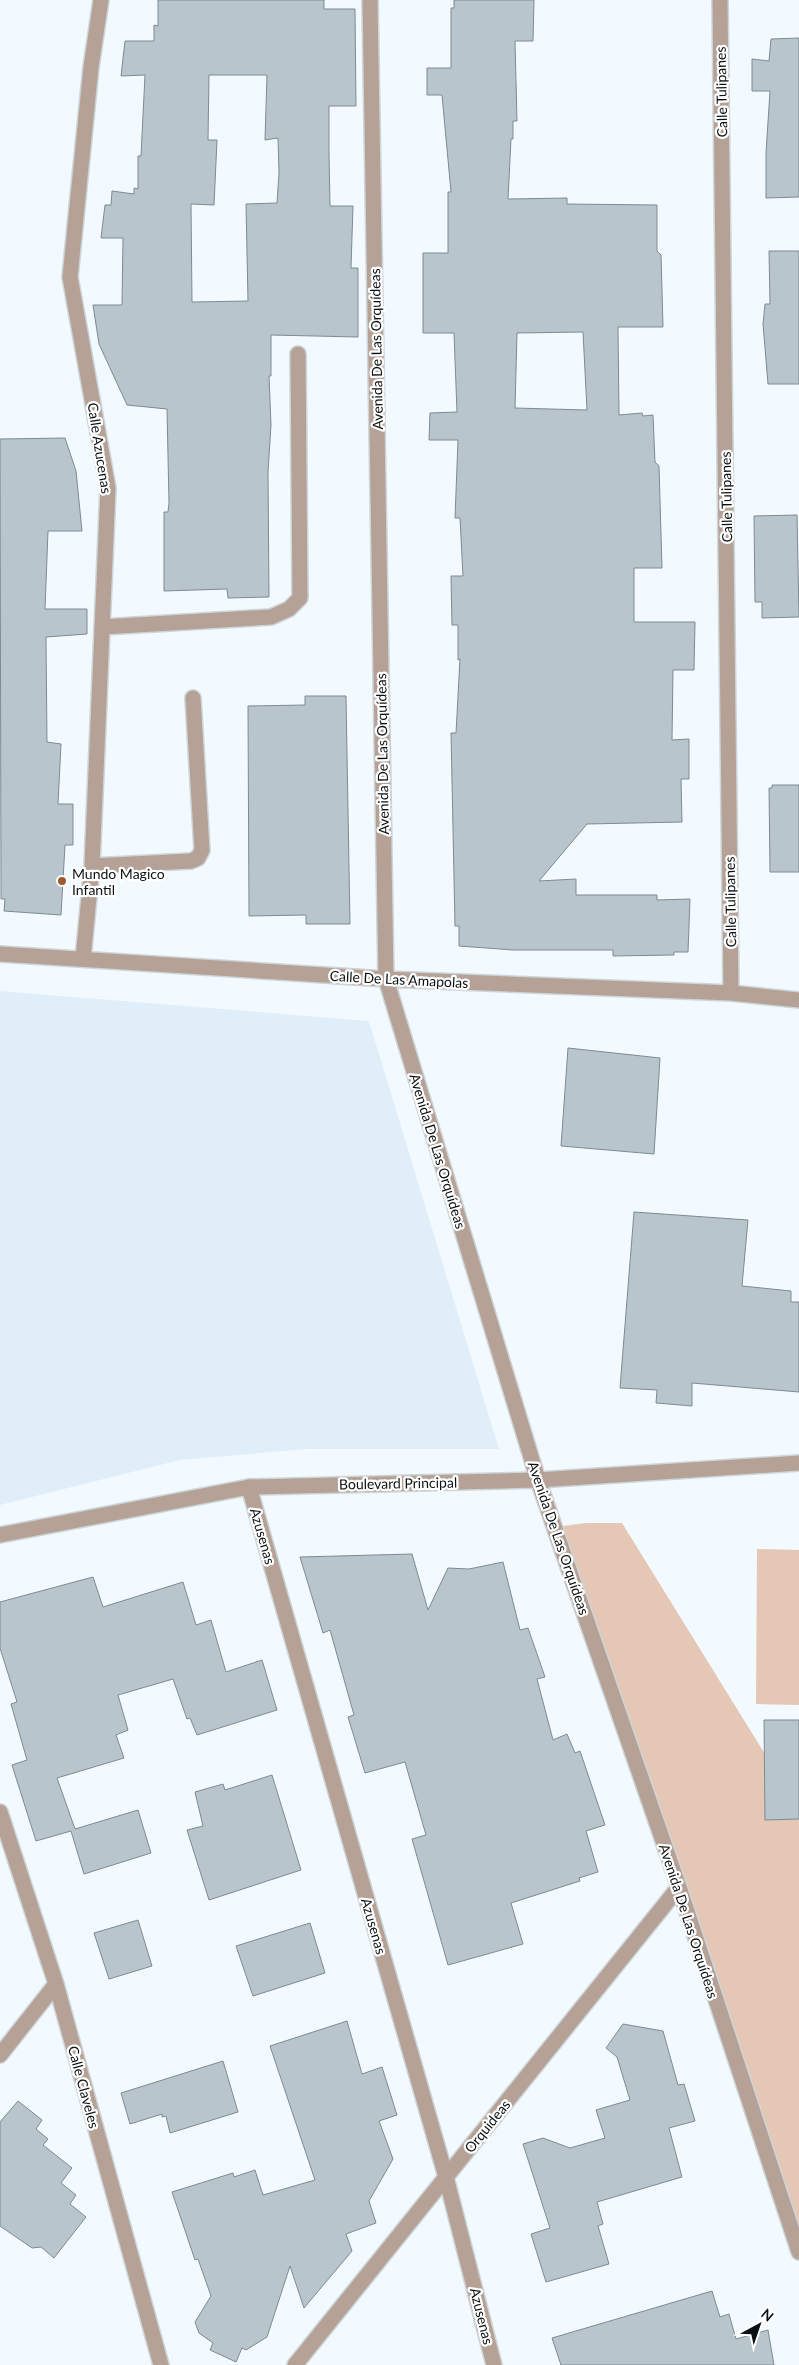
<svg xmlns="http://www.w3.org/2000/svg" width="799" height="2365" font-family="Lato,sans-serif">
<rect width="100%" height="100%" fill="#f2faff"/>
<!-- built -->
<path fill="#dfeef8" d="M0 991 369 1021 499 1449H307L180 1460 0 1505Z"/>
<!-- green -->
<path fill="#e5c7b5" d="M586 1523H622L799 1809V2238L680 1883 563 1526Z
M757 1549 799 1550V1705L756 1704Z"/>
<!-- building -->
<path fill="#b8c5cc" stroke="#7e8a91" fill-rule="evenodd" d="M158 0H324V9H355L356 106H329V153L330 206H353L351 268H358V337L271 335V376H269L271 425 268 472 269 597 228 598 227 589 164 591V512H168L169 503 167 409 127 405 99 344 93 305H122L123 238H101L105 205H111L112 191 134 194V188L138 189V156H141L145 75 121 76 125 41H154V25L158 26ZM209 75H267L265 140 278 138 279 173 277 203 246 204 248 301 192 302 191 204 214 205 217 140H208Z
M454 0H534L533 41H515L517 121H513V139H511L508 199 567 198V204L657 205V251L661 255 663 327H618L619 415 642 413 643 416 653 415 655 462 659 466 662 568H634V622H695L694 670H673L672 740 689 739V779H681L682 822 587 824 539 881 576 879V895H657V900L690 899 688 952H674V955L613 956V950H513L459 946V926H455L451 733H456L460 659 458 660V625H452L451 576H463L460 518H455L458 440H429L430 413 457 412 454 333H423V253H448V192H451L442 95H427V68H451V8H454ZM583 332 587 410 515 408 517 333Z
M799 38V197L766 198V153L770 91H752V59L769 61 771 39Z
M769 251H799V384H768L763 324 765 304H770Z
M65 438 76 471 82 531H48L45 609H87V634L46 637 47 742 61 744 58 804H73V845H65L61 915 4 911 5 899H1L0 439Z
M797 515 799 617 762 618V602H755L754 516Z
M305 696H346L350 924H306V915L249 916 248 706 305 705Z
M772 785H799V872H770L769 788H772Z
M568 1048 660 1058 654 1154 561 1146Z
M634 1212 748 1220 742 1286 791 1291V1302H799V1392L692 1383V1406L656 1403 657 1390 620 1388Z
M412 1554 428 1610 448 1568 469 1569 503 1562 520 1630 528 1628 545 1677 537 1679 553 1740 567 1734 575 1753 580 1751 605 1825 586 1831 598 1872 579 1878 580 1881 511 1903 523 1944 448 1965 412 1839 426 1835 405 1762 365 1773 348 1717 354 1715 330 1630 323 1633 300 1557Z
M93 1577 103 1607 183 1582 196 1625 211 1620 226 1672 262 1660 277 1710 197 1735 190 1718 187 1719 173 1679 118 1695 128 1730 116 1735 124 1758 57 1778 75 1829 138 1810 151 1853 84 1874 71 1831 36 1841 12 1765 27 1760 11 1704 17 1702 0 1648V1602Z
M764 1720H799V1819L765 1820Z
M272 1775 301 1870 209 1900 187 1830 203 1826 195 1792 223 1784 225 1790Z
M138 1920 152 1966 109 1979 94 1933Z
M310 1923 325 1973 253 1996 236 1946Z
M347 2021 362 2074 382 2067 397 2115 379 2121 393 2159 369 2201 376 2223 346 2234 352 2251 304 2308 290 2266 267 2337 246 2350 242 2348 236 2362 210 2350 213 2343 199 2333 195 2322 211 2296 198 2259 195 2260 172 2192 233 2173 234 2177 255 2170 263 2195 315 2180 270 2046Z
M623 2024 663 2031 678 2085 684 2084 695 2121 669 2128 682 2177 597 2202 603 2224 598 2226 609 2264 546 2282 531 2234 550 2228 523 2144 543 2138 570 2148 605 2138 596 2110 630 2100 617 2057 606 2048Z
M223 2061 238 2112 170 2133 166 2116 162 2117V2114L130 2124 121 2093Z
M18 2101 42 2120 36 2129 48 2139 43 2145 72 2168 61 2183 76 2195 70 2204 86 2217 54 2258 41 2247 32 2248 0 2226V2122Z
M712 2291 720 2317 729 2314 736 2339 768 2330 774 2365H561L552 2338Z"/>
<g fill="none" stroke-linecap="round" stroke-linejoin="round">
<defs>
<path id="minor" d="M370 0 386 979 538 1480 679 1887 799 2252
M720 0 731 993
M102 627 271 617 289 609 300 598 298 354
M92 866 191 861 198 858 202 850 193 698
M0 954 386 979 731 993 799 1000
M83 959 92 866 108 488 70 277 91 67 101 0
M249 1487 446 2177 494 2365
M0 1812 56 1984 161 2365
M0 2055 56 1984
M295 2365 679 1887"/>
<path id="tertiary" d="M0 1535 249 1487 538 1480 799 1463"/>
</defs>
<!-- minor casing -->
<use href="#minor" stroke="#cdd5d9" stroke-width="18"/>
<!-- tertiary casing -->
<use href="#tertiary" stroke="#cdd5d9" stroke-width="18"/>
<!-- minor -->
<use href="#minor" stroke="#b5a196" stroke-width="15"/>
<!-- tertiary -->
<use href="#tertiary" stroke="#b5a196" stroke-width="15"/>
</g>
<!-- markers -->
<circle fill="#9f5a2d" stroke="#fff" stroke-width="2" cx="62" cy="881" r="5"/>
<g text-anchor="middle" dominant-baseline="central" stroke-width="4.5" stroke-linejoin="round" paint-order="stroke">
<!-- street labels -->
<g font-size="14" fill="#0b1012" stroke="#fff">
<text transform="translate(721 92) rotate(-91)">Calle Tulipanes</text>
<text transform="translate(376 349) rotate(-91)">Avenida De Las Orquídeas</text>
<text transform="translate(100 448) rotate(81)">Calle Azucenas</text>
<text transform="translate(726 497) rotate(-91)">Calle Tulipanes</text>
<text transform="translate(382 754) rotate(-91)">Avenida De Las Orquídeas</text>
<text transform="translate(730 902) rotate(-91)">Calle Tulipanes</text>
<text transform="translate(399 979) rotate(3)">Calle De Las Amapolas</text>
<text transform="translate(438 1151) rotate(73)">Avenida De Las Orquídeas</text>
<text transform="translate(398 1483) rotate(-1)">Boulevard Principal</text>
<text transform="translate(263 1536) rotate(74)">Azusenas</text>
<text transform="translate(559 1538) rotate(71)">Avenida De Las Orquídeas</text>
<text transform="translate(689 1921) rotate(72)">Avenida De Las Orquídeas</text>
<text transform="translate(374 1926) rotate(74)">Azusenas</text>
<text transform="translate(84 2087) rotate(75)">Calle Claveles</text>
<text transform="translate(487 2126) rotate(-51)">Orquideas</text>
<text transform="translate(482 2316) rotate(76)">Azusenas</text>
</g>
<!-- poi labels -->
<g font-size="14" fill="#0b1012" stroke="#fff" text-anchor="start">
<text x="72" y="873">Mundo Magico<tspan x="72" dy="16">Infantil</tspan></text>
</g>
</g>
<!-- north arrow -->
<g transform="translate(759 2325) rotate(40)" stroke="#ffffff" stroke-width="4" paint-order="stroke">
<path d="M0-4L9 19L0 12L-9 19Z" fill="#0b1012"/>
<text y="-8" font-size="14" font-weight="bold" text-anchor="middle" fill="#0b1012">N</text>
</g>
</svg>
